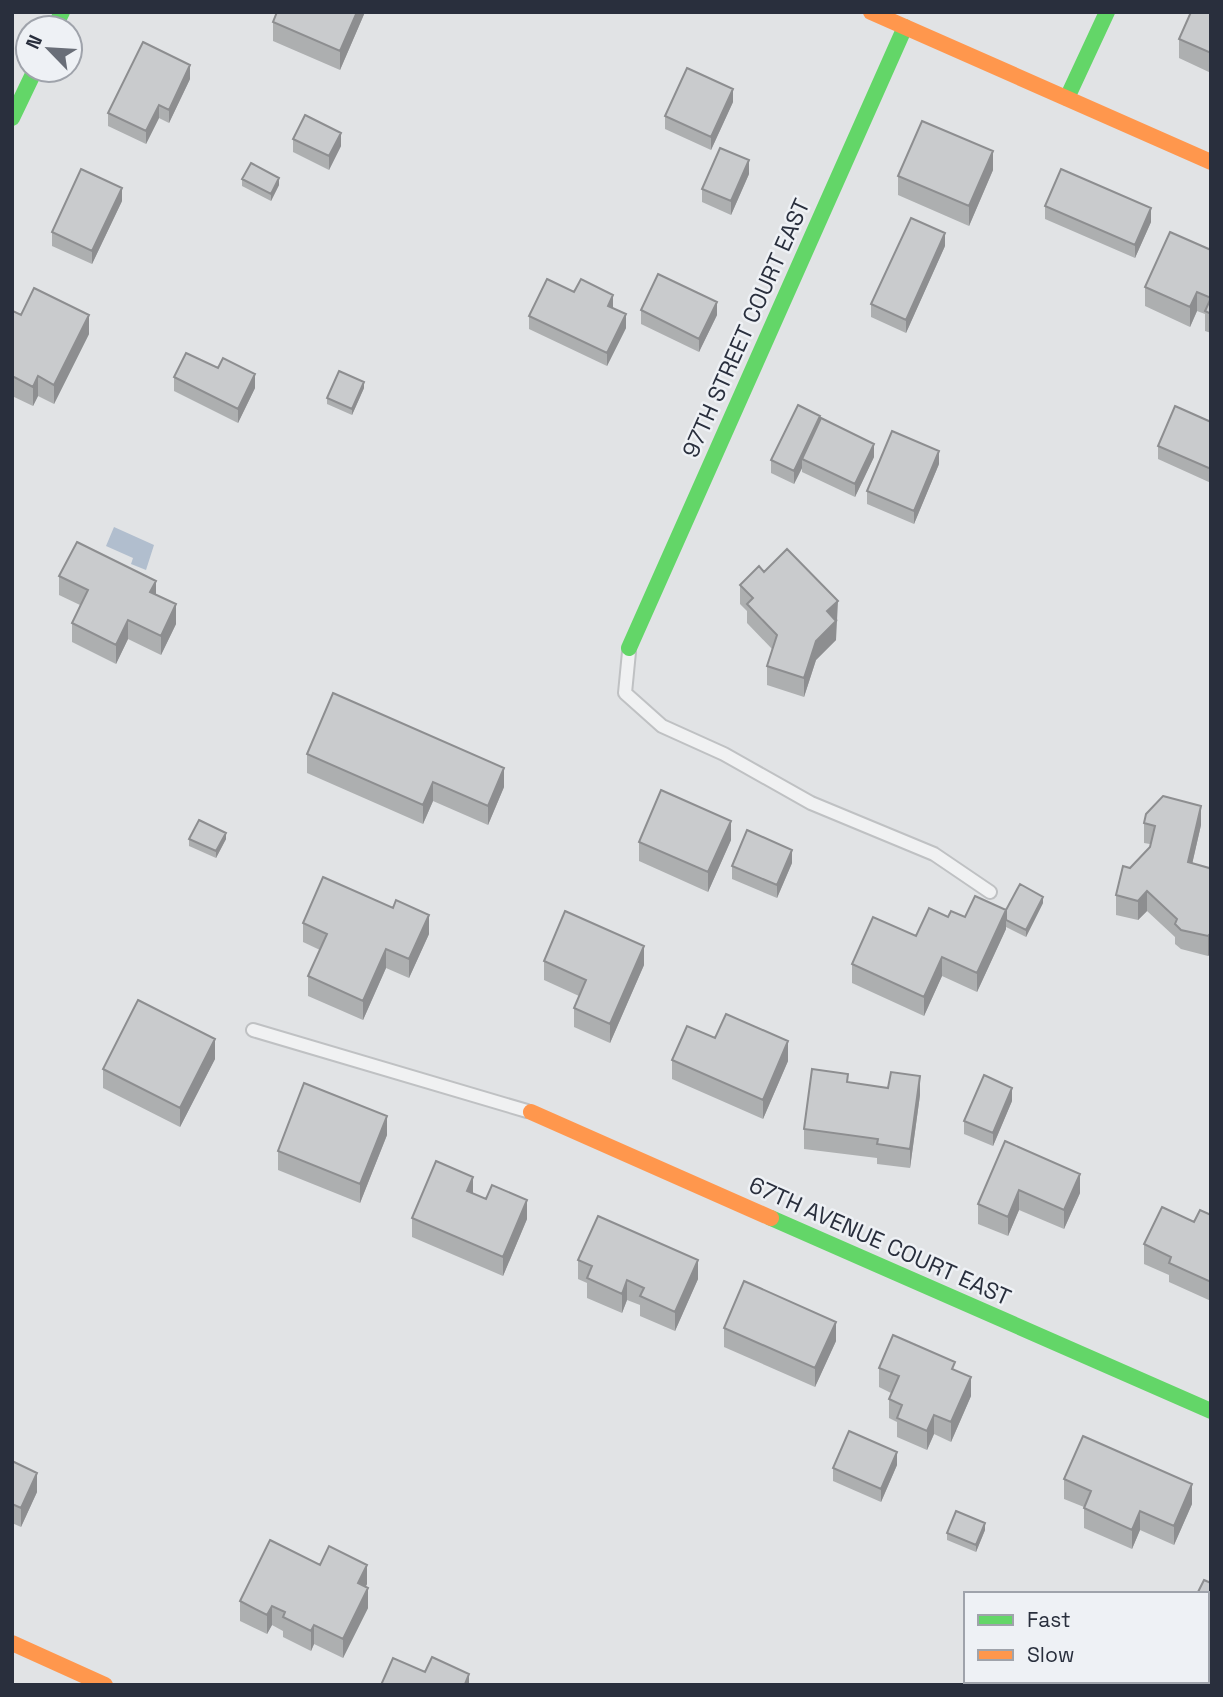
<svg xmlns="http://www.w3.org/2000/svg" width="1223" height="1697" font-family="'Space Grotesk',sans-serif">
<rect width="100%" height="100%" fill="#e1e3e5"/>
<!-- water -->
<path fill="#b1bece" d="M114 527 154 545 146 570 131 564 133 558 106 546Z"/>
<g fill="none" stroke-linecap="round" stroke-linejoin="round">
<defs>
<path id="lane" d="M629 652 625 693 662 726 724 754 811 803 934 854 990 892
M253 1030 527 1111"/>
</defs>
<!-- lane casing -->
<use href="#lane" stroke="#bfc1c3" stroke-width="16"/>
<!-- lane -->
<use href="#lane" stroke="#f0f1f2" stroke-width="12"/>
<!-- fast -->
<path stroke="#63d668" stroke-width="16" d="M54 28 62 12
M1067 98 1107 12
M12 118 35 70
M629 648 905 27
M771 1218 1211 1411"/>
<!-- slow -->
<path stroke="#ff974d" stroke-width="16" d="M871 12 1211 162
M531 1112 771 1218
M12 1643 105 1685"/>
</g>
<!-- wall -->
<path fill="#adafb0" d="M365 12 340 70 273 41V22Z
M1190 12H1211V73L1179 58V39L1191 13Z
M190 79 169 123 159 118 146 144 108 126V113Z
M733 102 711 150 665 129V116Z
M293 139 341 146 329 170 293 152Z
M993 170 969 226 898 195V176Z
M749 174 731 215 702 202V189Z
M242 179 279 185 271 201 242 186Z
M122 201 92 264 52 246V232Z
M1045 206 1151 222 1135 258 1045 219Z
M945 246 906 333 871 317V304Z
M1211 250V333L1205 331V314L1197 311 1190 327 1145 306V287Z
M574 292 613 308 626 328 607 366 529 329V316Z
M641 310 717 315 699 352 641 324Z
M12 313 21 315 89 334 54 404 38 396 33 406 12 396Z
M174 377 255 388 238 423 174 391Z
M364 388 352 415 327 404V398Z
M820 420 874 457 855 497 802 472V468L794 484 771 473V460Z
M1211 422V483L1158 459V446Z
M939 464 914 524 867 504V491Z
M764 572 838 620 836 622V640L816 660 804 697 767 685V666L772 649 747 623V611L740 604V585Z
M59 576 156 594 176 624 161 655 128 639 116 664 72 642V623L80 605 59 595Z
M307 754 504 787 488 825 433 801 423 824 307 773Z
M1144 823 1201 825 1192 864 1211 870V953L1208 956 1181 949 1175 944V937L1147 911 1138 920 1116 915V895L1130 868 1150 847V844L1144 843Z
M189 839H226L216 858 189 846Z
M731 840 708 892 639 861V842Z
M792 863 777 898 732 879V866Z
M1043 903 1026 937 1006 927V929L977 992 942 976 924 1016 852 983V964L916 936 948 917H965Z
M303 923 429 934 409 978 386 968 363 1020 308 996V976L320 950 303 942Z
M544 961 644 965 610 1043 574 1027V1008L579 996 544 980Z
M715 1038 788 1061 763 1119 672 1079V1060Z
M215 1059 180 1127 103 1088V1069Z
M848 1082 920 1095 910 1168 877 1164V1158L804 1149V1129Z
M1012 1101 993 1146 964 1134V1121Z
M387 1135 360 1203 278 1170V1151Z
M1005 1141 1080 1193 1064 1229 1019 1210 1008 1236 978 1224V1204Z
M473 1194 527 1219 503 1276 412 1237V1218Z
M1211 1215V1301L1169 1282V1275L1144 1264V1244Z
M578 1260 698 1279 675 1331 640 1316V1305L627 1300 622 1313 587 1298V1283L578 1279Z
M724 1328 836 1341 815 1387 724 1347Z
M879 1368 955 1370 971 1396 951 1442 934 1434 927 1450 897 1437V1422L889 1418V1399L891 1393 879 1387Z
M12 1461 37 1492 21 1527 12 1523Z
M897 1465 881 1502 833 1481V1468Z
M1064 1479 1192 1504 1174 1545 1140 1530 1132 1549 1084 1528V1507L1064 1499Z
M985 1530 976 1552 947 1540V1533Z
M320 1565 367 1584 365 1587 368 1608 343 1658 314 1644 311 1651 283 1637V1631L272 1625 267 1634 240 1621V1601Z"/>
<!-- shaded-wall -->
<path fill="#8d8e90" d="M357 12H365L340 70V51Z
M190 65V79L169 123V110Z
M733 89V102L711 150V137Z
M159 105V118L146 144V131Z
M341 133V146L329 170V156Z
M993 151V170L969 226V206Z
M749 160V174L731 215V201Z
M279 178V185L271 201V194Z
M122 188V201L92 264V251Z
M1151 208V222L1135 258V245Z
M945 233V246L906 333V320Z
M1197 292V311L1190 327V307Z
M613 295V308L608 306Z
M717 302V315L699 352V339Z
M626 314V328L607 366V353Z
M89 315V334L54 404V385Z
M255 374V388L238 423V409Z
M38 376V396L33 406V387Z
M364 382V388L352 415V409Z
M820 416V429L802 459V468L794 484V471Z
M874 444V457L855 497V484Z
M939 451V464L914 524V511Z
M156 581V600L150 592Z
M838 601 836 640 816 660 804 697V678L816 641 827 611Z
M176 604V624L161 655V636Z
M128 620V639L116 664V645Z
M504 768V787L488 825V806Z
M433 782V801L423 824V805Z
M1201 806V825L1188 882V862Z
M731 821V840L708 892V872Z
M226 833V839L216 858V851Z
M792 850V863L777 898V885Z
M1147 891V911L1138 920V901Z
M1043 897V903L1026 937V930Z
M1006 910V929L977 992V973Z
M429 915V934L409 978V959Z
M1211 933V953L1208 956V936Z
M644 946V965L610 1043V1024Z
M386 949V968L363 1020V1001Z
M942 957V976L924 1016V997Z
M215 1039V1059L180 1127V1108Z
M788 1041V1061L763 1119V1100Z
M920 1076V1095L910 1168V1149Z
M1012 1088V1101L993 1146V1133Z
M387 1116V1135L360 1203V1184Z
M1080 1174V1193L1064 1229V1210Z
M473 1177V1197L467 1191Z
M1019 1190V1210L1008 1236V1217Z
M527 1200V1219L503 1276V1257Z
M698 1260V1279L675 1331V1312Z
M627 1280V1300L622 1313V1294Z
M836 1322V1341L815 1387V1368Z
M971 1377V1396L951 1442V1422Z
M934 1415V1434L927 1450V1431Z
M897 1452V1465L881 1502V1489Z
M37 1473V1492L21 1527V1508Z
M1192 1484V1504L1174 1545V1526Z
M1140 1511V1530L1132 1549V1530Z
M985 1523V1530L976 1552V1545Z
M367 1565V1584L358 1603V1583Z
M368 1588V1608L343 1658V1639Z
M272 1606V1625L267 1634V1615Z
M314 1625V1644L311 1651V1631Z
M1211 1627V1640L1207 1647V1634Z
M469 1674V1685H465Z"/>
<!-- building -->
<path fill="#c9cbcd" stroke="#8d8e90" stroke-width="2" d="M277 12H357L340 51 273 22Z
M1191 12H1211V53L1179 39Z
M143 42 190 65 169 110 159 105 146 131 108 113Z
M687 68 733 89 711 137 665 116Z
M305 115 341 133 329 156 293 139Z
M922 121 993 151 969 206 898 176Z
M720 148 749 160 731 201 702 189Z
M251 163 279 178 271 194 242 179Z
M81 169 122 188 92 251 52 232Z
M1061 169 1151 208 1135 245 1045 206Z
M911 218 945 233 906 320 871 304Z
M1170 232 1211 250V298L1197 292 1190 307 1145 287Z
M658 274 717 302 699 339 641 310Z
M547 279 574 292 581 279 613 295 608 306 626 314 607 353 529 316Z
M34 288 89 315 54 385 38 376 33 387 12 376V313L13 311 21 315Z
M1211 298V314L1205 311Z
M186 353 218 368 223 358 255 374 238 409 174 377Z
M339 371 364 382 352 409 327 398Z
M798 405 820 416 794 471 771 460Z
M1175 406 1211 422V469L1158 446Z
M821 418 874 444 855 484 802 459Z
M892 431 939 451 914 511 867 491Z
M77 542 156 581 150 592 176 604 161 636 128 620 116 645 72 623 88 590 59 576Z
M787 549 838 601 827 611 836 621 816 641 804 678 767 666 777 635 747 604 753 598 740 585 759 566 764 572Z
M333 693 504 768 488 806 433 782 423 805 307 754Z
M661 790 731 821 708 872 639 842Z
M1163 796 1201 806 1188 862 1209 868 1211 870V933L1208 936 1181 930 1175 924 1177 919 1147 891 1138 901 1116 895 1123 866 1130 868 1150 847 1155 826 1144 823 1146 814Z
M199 820 226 833 216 851 189 839Z
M747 830 792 850 777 885 732 866Z
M323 877 393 908 396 900 429 915 409 959 386 949 363 1001 308 976 327 934 303 923Z
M1020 884 1043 897 1026 930 1006 920V910Z
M975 896 1006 910 977 973 942 957 924 997 852 964 873 917 916 936 929 908 948 917 951 911 965 917Z
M565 911 644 946 610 1024 574 1008 586 980 544 961Z
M138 1000 215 1039 180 1108 103 1069Z
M726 1014 788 1041 763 1100 672 1060 687 1026 715 1038Z
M812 1069 848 1074 847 1082 888 1088 891 1072 920 1076 910 1149 877 1144 878 1139 804 1129Z
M984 1075 1012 1088 993 1133 964 1121Z
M304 1083 387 1116 360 1184 278 1151Z
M1005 1141 1080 1174 1064 1210 1019 1190 1008 1217 978 1204Z
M436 1161 473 1177 467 1191 486 1199 492 1185 527 1200 503 1257 412 1218Z
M1162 1207 1194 1222 1200 1210 1211 1215V1282L1169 1263 1171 1257 1144 1244Z
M598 1216 698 1260 675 1312 640 1296 644 1288 627 1280 622 1294 587 1278 592 1266 578 1260Z
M744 1281 836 1322 815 1368 724 1328Z
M893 1335 955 1362 952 1369 971 1377 951 1422 934 1415 927 1431 897 1418 902 1405 889 1399 899 1376 879 1368Z
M849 1431 897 1452 881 1489 833 1468Z
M1083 1436 1192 1484 1174 1526 1140 1511 1132 1530 1084 1508 1091 1491 1064 1479Z
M12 1461 37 1473 21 1508 12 1504Z
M956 1511 985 1523 976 1545 947 1533Z
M270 1540 320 1565 329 1546 367 1565 358 1583 368 1588 343 1639 314 1625 311 1631 283 1617 285 1612 272 1606 267 1615 240 1601Z
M1204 1580 1211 1583V1627L1207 1634V1594H1197Z
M432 1657 469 1674 465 1684 466 1685H381L393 1658 425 1672Z"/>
<g text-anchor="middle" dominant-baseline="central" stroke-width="5" stroke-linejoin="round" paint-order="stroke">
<!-- street labels -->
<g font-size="23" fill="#292f3d" stroke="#eef1f5">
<text transform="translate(746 328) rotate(-66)">97TH STREET COURT EAST</text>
<text transform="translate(880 1241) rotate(24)">67TH AVENUE COURT EAST</text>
</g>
</g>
<!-- border -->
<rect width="1223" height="1697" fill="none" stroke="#292f3d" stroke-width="28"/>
<!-- legend -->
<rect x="964" y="1592" width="245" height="91" fill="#eef1f5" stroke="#9fa3ab" stroke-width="2"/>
<rect x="978" y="1615" width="35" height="10" fill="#63d668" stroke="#9fa3ab" stroke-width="2"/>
<text x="1027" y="1627" font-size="21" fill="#292f3d">Fast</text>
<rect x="978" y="1650" width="35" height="10" fill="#ff974d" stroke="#9fa3ab" stroke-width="2"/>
<text x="1027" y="1662" font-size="21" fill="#292f3d">Slow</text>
<!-- north arrow -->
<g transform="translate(49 49) rotate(295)"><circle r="33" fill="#eef1f5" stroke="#9fa3ab" stroke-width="2"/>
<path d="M0-5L12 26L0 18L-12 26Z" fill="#696e78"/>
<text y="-10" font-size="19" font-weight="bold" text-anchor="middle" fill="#292f3d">N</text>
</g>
</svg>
